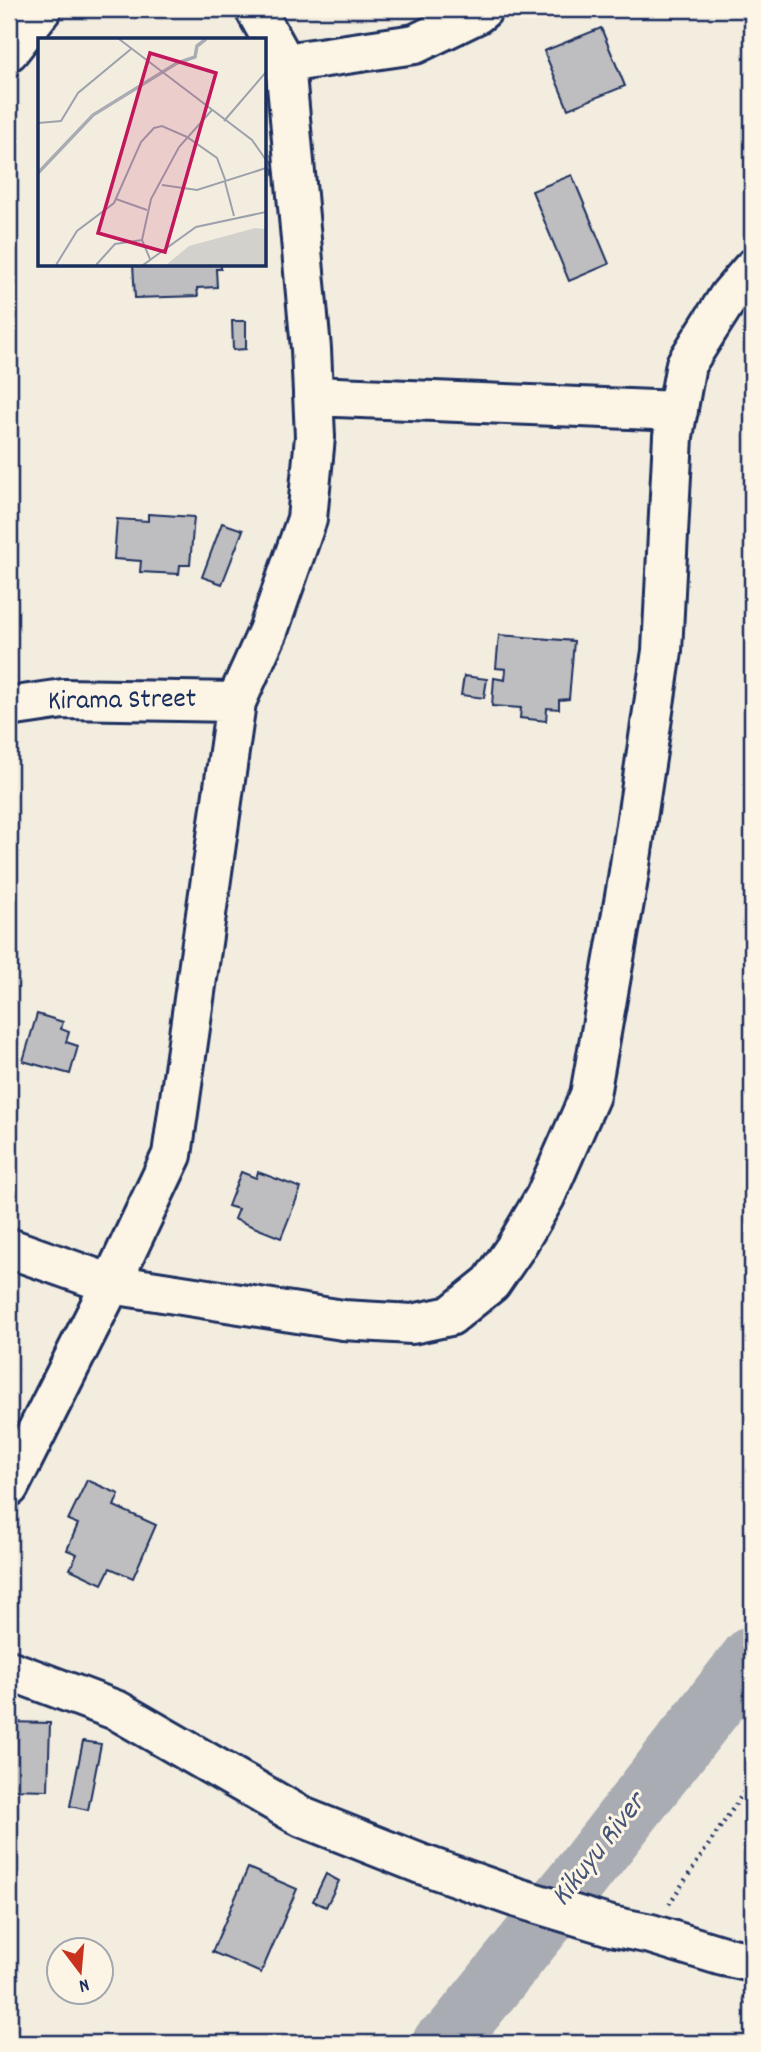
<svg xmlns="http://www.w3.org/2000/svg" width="761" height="2052" font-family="Dekko,sans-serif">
<rect width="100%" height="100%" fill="#f3ede0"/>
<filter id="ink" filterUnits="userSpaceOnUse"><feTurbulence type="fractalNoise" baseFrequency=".0143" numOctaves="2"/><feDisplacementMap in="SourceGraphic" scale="14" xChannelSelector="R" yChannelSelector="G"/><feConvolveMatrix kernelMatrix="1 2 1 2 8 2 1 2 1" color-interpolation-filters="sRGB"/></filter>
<g filter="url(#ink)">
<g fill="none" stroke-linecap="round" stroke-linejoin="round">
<!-- river -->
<path stroke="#a9acb3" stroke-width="60" d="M442 2043 451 2037 572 1887 752 1656"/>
</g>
<!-- building -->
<path fill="#bebec0" stroke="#1b2f5e" stroke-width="2" d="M601 28 625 86 568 109 544 51Z
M572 175 609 264 569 281 532 191Z
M133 264H221V269H216L217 287 197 288 198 296 135 298Z
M232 321H246V349L233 350Z
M148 514 194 517 190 565H180L179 574 140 572 141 561 114 559 117 519 148 521Z
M222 523 243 530 222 584 202 577Z
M499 635 574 641 569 699 559 700V709L547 708 546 721 520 718 521 708 492 706 494 678 505 680 506 669 496 668Z
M464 676 487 679 484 698 461 695Z
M37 1014 63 1022 61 1029 69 1032 66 1042 78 1046 70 1074 23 1061Z
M241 1172 256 1178 258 1172 301 1188 281 1238 234 1219 238 1209 228 1206Z
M87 1480 119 1494 114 1506 156 1525 133 1578 110 1568 102 1584 70 1569 77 1554 67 1550 78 1524 68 1520Z
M9 1722 50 1723 48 1790 9 1789Z
M83 1741 101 1744 88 1810 70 1806Z
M248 1868 297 1889 261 1973 212 1952Z
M326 1874 339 1881 326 1907 313 1901Z"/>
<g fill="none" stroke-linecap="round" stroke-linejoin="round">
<defs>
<path id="street" d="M9 51 42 9
M285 63 415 44 477 14 483 9
M313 396 678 411
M9 707 63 699 236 702
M9 1248 111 1284 343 1320 412 1324 450 1316 491 1283 515 1248 545 1197 590 1095 627 885 662 651 673 436 686 364 729 296 752 269
M9 1487 111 1284 172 1155 236 702 268 631 307 519 315 437 311 349 285 63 255 9
M9 1670 118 1711 302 1817 421 1864 515 1897 611 1926 651 1934 723 1956 752 1962"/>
</defs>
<!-- street casing -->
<use href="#street" stroke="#1b2f5e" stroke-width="44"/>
<!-- path -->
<path stroke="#1b2f5e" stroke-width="4.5" stroke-dasharray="2 5" stroke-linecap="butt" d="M669 1904 752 1780
M744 1996 752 2014"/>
<!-- street -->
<use href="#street" stroke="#fcf5e5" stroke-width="38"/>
</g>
</g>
<g text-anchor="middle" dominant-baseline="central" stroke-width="6" stroke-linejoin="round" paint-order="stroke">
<!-- street labels -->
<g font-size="28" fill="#1b2f5e" stroke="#fcf5e5">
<text transform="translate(122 702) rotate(-1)">Kirama Street</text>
</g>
<!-- water labels -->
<g font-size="30" font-style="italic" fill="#465478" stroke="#fcf5e5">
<text transform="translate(600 1851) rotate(-52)">Kikuyu River</text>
</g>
</g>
<!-- overview -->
<g transform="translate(38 38)">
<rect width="228" height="228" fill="#f3ede0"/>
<path d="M217 190 227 191V227H128L151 208Z" fill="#d3d1cc"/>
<path fill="none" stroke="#a9acb3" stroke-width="3.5" d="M0 135 55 77 139 25 157 19 159 8 168 1"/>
<path fill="none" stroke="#9da1ac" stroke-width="2" d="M81 1 214 102 228 122M186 83 228 34M0 85 23 83 40 55 93 11M187 144 196 178M124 147 159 152 228 130M78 161 109 172M112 221 104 202 113 161 141 109 174 72M18 227 39 193 76 165 103 104 116 90 124 88 149 99 179 120 188 144M58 227 77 206 104 202M105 227 158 189 228 174"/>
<path fill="#c2185b" fill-opacity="0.15" stroke="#c2185b" stroke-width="3.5" d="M112 15 178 35 127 214 60 195Z"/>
<rect width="228" height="228" fill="none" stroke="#1b2f5e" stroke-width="3.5"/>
</g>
<!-- margin -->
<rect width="761" height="2052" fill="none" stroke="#fcf5e5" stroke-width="35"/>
<rect x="18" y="18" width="726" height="2017" fill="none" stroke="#1b2f5e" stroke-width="2.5" filter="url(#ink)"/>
<!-- north arrow -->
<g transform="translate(80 1971) rotate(164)"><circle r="33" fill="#fcf5e5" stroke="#a2a6af" stroke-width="2"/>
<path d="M0-5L12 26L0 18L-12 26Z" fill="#c8321e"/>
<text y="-10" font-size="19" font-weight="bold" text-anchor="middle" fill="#1b2f5e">N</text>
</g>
</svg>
